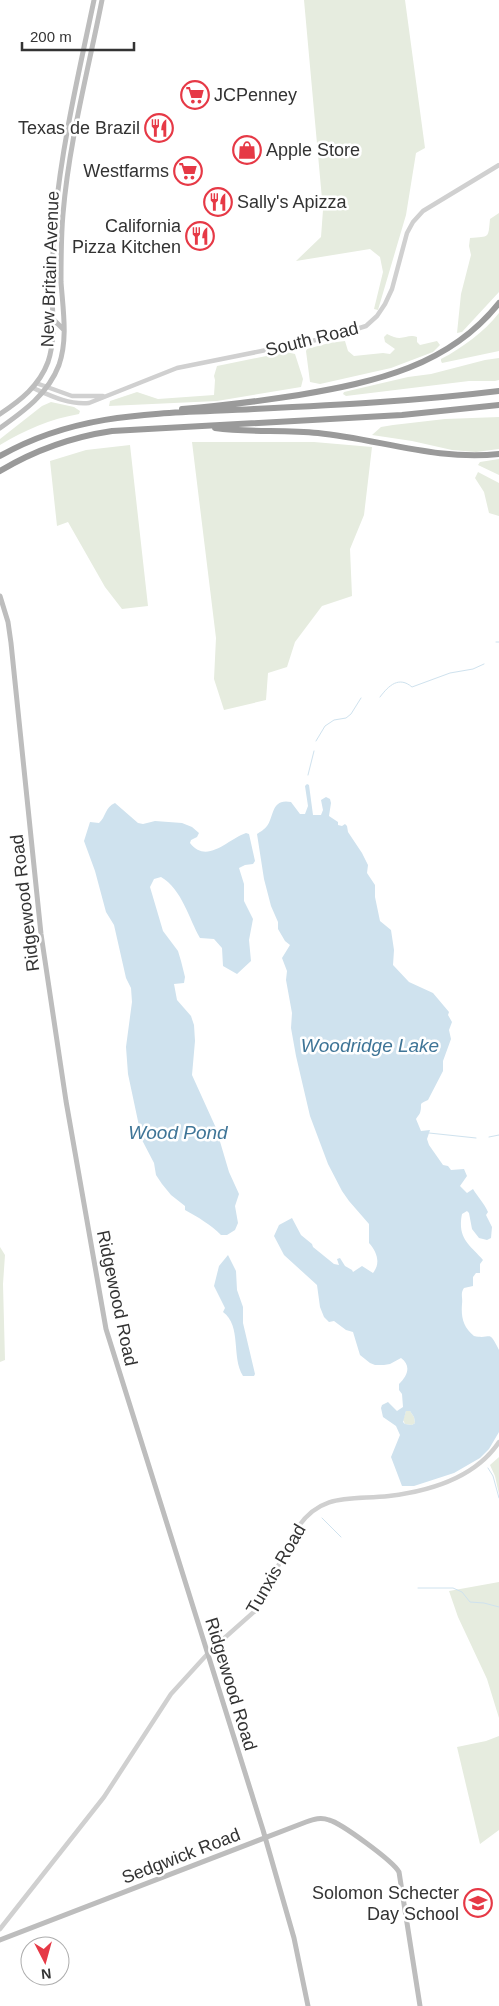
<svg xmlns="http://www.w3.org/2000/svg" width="499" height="2006" font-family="Helvetica,sans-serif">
<rect width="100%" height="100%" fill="#fff"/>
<!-- green -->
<path fill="#e6ecdf" d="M304 0H405L425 148 416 153 406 215 378 310 374 309 383 272 380 257 370 249 296 261 321 237 323 210Z
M499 213V292L462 332 457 333 461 294 471 255 469 246 470 238C490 236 488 239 490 219Z
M499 313V351L442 363 441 361V359C462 348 484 332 499 313Z
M387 334C403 343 406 333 417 337V342L420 345 437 341 440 345 433 352 391 368 320 384 310 382 306 351 307 349 329 343 345 341 348 351 354 356 383 353 390 354 395 349 385 342 384 337Z
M286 352 295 354 303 379 301 387 217 401 109 406 110 401 137 392 158 399 214 395 215 380 214 376 217 366Z
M499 358V380L495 381H469L346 396 343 394 344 392 408 377 431 374 485 360Z
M51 402 74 407 80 411 79 414C50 419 25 430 0 445V439L42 406Z
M499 417V449L476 452 452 450 412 441 372 435 381 427 393 425 445 419Z
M192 442H314L372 447 364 515 350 549 352 596 322 606 295 642 287 667 268 673 266 700 224 710 214 679 216 638Z
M130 445 148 606 122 609 105 587 68 522 57 526 50 461 86 450Z
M499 459V475L478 465 480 462Z
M478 472 499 483V516L489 513 484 492 475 478Z
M0 1247 5 1255 3 1284 5 1360 0 1362Z
M406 1411H410L414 1417 415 1423 412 1425 405 1424 403 1420Z
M499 1457V1494L495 1476 490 1465Z
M499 1582V1718L487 1679 458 1617 449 1591Z
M499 1736V1830L480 1844 457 1747 486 1741Z"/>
<!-- water -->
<path fill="#cfe2ee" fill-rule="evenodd" d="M307 784 309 785 313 815H321L323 810 321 800 326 797 330 799 331 803 329 816 338 822V825L342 826 345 824 347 826 348 832 362 853 368 865 367 873 375 885V897L380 921 391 930 394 950 393 965 409 982 433 993 449 1012 448 1015 452 1022 449 1030 451 1039 443 1061V1071L428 1100C417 1105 423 1103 420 1113 419 1115 417 1117 416 1119L421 1131 430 1130 427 1139 429 1145 443 1165 448 1166 451 1170 464 1169 467 1176 460 1186 467 1193 473 1189C478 1197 484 1203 488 1212L486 1215 492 1227 491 1238 487 1240 479 1238 472 1229 469 1213 467 1211 462 1214C457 1239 470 1245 483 1260L480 1264V1273H476L473 1277V1286L464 1288C460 1294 463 1297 462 1304 461 1317 463 1327 474 1336 492 1340 488 1328 499 1350V1432L489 1449 480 1458 454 1473 414 1486H402L391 1457 400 1435 396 1426 383 1417 381 1408 382 1405 388 1402 397 1411 403 1407 402 1394 399 1390V1384C407 1376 412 1366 401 1358L390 1364 384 1365H375L370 1363 360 1355 353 1332 346 1330 334 1321 329 1322 324 1317 320 1307 317 1285 284 1255 274 1236 279 1225 292 1218 301 1235 312 1244 313 1247 334 1264 339 1265 337 1259 340 1258 345 1266 352 1270 353 1272 362 1266 373 1273C381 1263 377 1252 369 1243V1224L349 1201 342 1191 328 1164 310 1116 296 1056 291 1028 292 1013 286 980 287 971 282 958 290 945 285 941 278 929V922L271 906 264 879 257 834C260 832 265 829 267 826 274 817 271 798 291 802L300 814H305L308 806 305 786ZM406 1411H410L414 1417 415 1423 412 1425 405 1424 403 1422Z
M115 803 138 823 143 824 155 821 182 823 192 827 199 833 197 837 191 840 190 843C207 865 228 839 246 833L249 834 255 861 253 864 245 865 239 868 244 884V901L253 919 249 940 251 961 237 974 223 966 222 948 214 939 200 938C189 919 182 889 161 877L154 879 150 887 163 931 178 951 181 961 185 977 184 983 174 984 177 1000 191 1016 194 1025 195 1041 192 1075 216 1128 229 1172 239 1194 235 1206 238 1223 235 1230 227 1235H221C211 1225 198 1217 185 1210V1206L171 1195 162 1184 156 1175 154 1163 142 1140 128 1074 126 1047 132 1002 131 988 126 978 114 925 106 912 95 871 84 841 90 822 99 823C106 817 105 807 115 803Z
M228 1255 236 1271 237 1290 243 1307V1323L255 1374 254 1376H243C231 1357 242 1326 223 1312L225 1308 214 1286 219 1266Z"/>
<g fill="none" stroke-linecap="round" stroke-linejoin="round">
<!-- stream -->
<path stroke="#cfe2ee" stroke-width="1" d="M496 642H499
M380 697C389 685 399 676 412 687L450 673 473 669 484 664
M316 741 325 726 334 720 346 718 351 714 361 698
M308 775 314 751
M429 1133 476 1138
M489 1137 499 1135
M488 1468 493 1476 499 1498
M322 1518 341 1537
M418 1588H453L462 1592 470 1602 484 1603 499 1607"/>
<!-- tertiary -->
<path stroke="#d0d0d0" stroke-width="4.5" d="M36 383 72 396H103
M33 388C51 396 69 405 89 403L177 368 331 337 366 326 377 316 385 304 392 289 407 233 413 222 423 211 499 165
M0 1929 104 1797 171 1694 212 1649 255 1611 298 1527C322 1492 352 1500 389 1496 430 1491 475 1478 499 1442"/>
<!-- secondary -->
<path stroke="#bdbdbd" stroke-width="5" d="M53 319 64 330
M0 414C21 400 39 386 48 362 55 341 53 319 52 297 52 271 53 244 55 217 62 144 79 72 94 0
M0 428C24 411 48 394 59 365 68 339 63 310 61 282 61 259 61 236 63 214 69 142 88 71 102 0
M0 596 8 622 11 643 41 934 66 1101 106 1329 263 1830 294 1938 308 2006
M0 1940 306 1822C314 1819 321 1817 329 1820 341 1823 393 1861 399 1872L420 2006"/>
<!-- motorway -->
<path stroke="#9a9a9a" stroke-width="6" d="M182 409C221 406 260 401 299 395 375 382 449 366 499 303
M215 428C249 433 284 429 318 433 378 439 438 461 499 454
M0 456C81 410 164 414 254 409 336 405 418 401 499 391
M0 471C35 450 72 437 112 431L402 415 499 405"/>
</g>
<!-- icons -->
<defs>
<symbol id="supermarket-ring" viewBox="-11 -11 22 22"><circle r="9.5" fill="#fff" stroke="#e63946" stroke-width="1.5"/><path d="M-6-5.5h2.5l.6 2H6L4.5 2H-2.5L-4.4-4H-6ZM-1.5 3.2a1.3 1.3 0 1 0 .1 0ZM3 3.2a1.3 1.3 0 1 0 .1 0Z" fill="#e63946"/></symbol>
<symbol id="restaurant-ring" viewBox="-11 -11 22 22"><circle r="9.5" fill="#fff" stroke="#e63946" stroke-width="1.5"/><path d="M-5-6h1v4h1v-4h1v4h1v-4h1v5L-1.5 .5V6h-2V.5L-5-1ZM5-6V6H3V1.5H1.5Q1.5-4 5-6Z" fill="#e63946"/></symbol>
<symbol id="shop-ring" viewBox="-11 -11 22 22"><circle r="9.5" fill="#fff" stroke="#e63946" stroke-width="1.5"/><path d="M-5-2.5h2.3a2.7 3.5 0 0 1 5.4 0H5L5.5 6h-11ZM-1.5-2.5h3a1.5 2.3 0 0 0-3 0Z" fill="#e63946"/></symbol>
<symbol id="school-ring" viewBox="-11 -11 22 22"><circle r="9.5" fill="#fff" stroke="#e63946" stroke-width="1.5"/><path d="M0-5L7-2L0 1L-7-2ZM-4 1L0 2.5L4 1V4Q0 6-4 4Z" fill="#e63946"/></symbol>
</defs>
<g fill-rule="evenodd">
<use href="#supermarket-ring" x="179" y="79" width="32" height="32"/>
<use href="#restaurant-ring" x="143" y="112" width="32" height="32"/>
<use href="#shop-ring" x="231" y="134" width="32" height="32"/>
<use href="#supermarket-ring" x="172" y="155" width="32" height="32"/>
<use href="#restaurant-ring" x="202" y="186" width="32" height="32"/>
<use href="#restaurant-ring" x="184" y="220" width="32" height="32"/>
<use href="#school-ring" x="462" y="1887" width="32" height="32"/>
</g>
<g text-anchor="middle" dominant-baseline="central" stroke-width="5" stroke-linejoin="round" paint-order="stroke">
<!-- poi labels -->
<g font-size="18" fill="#333" stroke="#fff" text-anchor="end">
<text x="214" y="95" text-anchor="start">JCPenney</text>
<text x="140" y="128">Texas de Brazil</text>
<text x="266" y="150" text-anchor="start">Apple Store</text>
<text x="169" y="171">Westfarms</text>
<text x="237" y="202" text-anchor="start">Sally's Apizza</text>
<text x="181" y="226">California<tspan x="181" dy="21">Pizza Kitchen</tspan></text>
<text x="459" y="1893">Solomon Schecter<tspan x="459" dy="21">Day School</tspan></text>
</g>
<!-- street labels -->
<g font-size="18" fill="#333" stroke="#fff">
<text transform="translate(50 269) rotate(-88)">New Britain Avenue</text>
<text transform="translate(312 339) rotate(-14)">South Road</text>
<text transform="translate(25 903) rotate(-97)">Ridgewood Road</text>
<text transform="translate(117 1298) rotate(78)">Ridgewood Road</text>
<text transform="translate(276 1569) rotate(-60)">Tunxis Road</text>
<text transform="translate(231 1684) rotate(73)">Ridgewood Road</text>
<text transform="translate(181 1856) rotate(-21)">Sedgwick Road</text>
</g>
<!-- water labels -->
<g font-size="19" font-style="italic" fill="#3f7597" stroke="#fff">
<text x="370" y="1045">Woodridge Lake</text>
<text x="178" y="1132">Wood Pond</text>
</g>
</g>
<!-- north arrow -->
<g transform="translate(45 1961) rotate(174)"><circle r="24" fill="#ffffff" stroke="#adadad"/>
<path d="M0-4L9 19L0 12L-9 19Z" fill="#e63946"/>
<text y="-8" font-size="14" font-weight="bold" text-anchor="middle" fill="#333333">N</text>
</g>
<!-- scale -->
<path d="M22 42v8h112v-8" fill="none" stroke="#333333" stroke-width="2.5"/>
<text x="30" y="42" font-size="15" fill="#333333" stroke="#ffffff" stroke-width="4" paint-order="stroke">200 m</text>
</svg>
